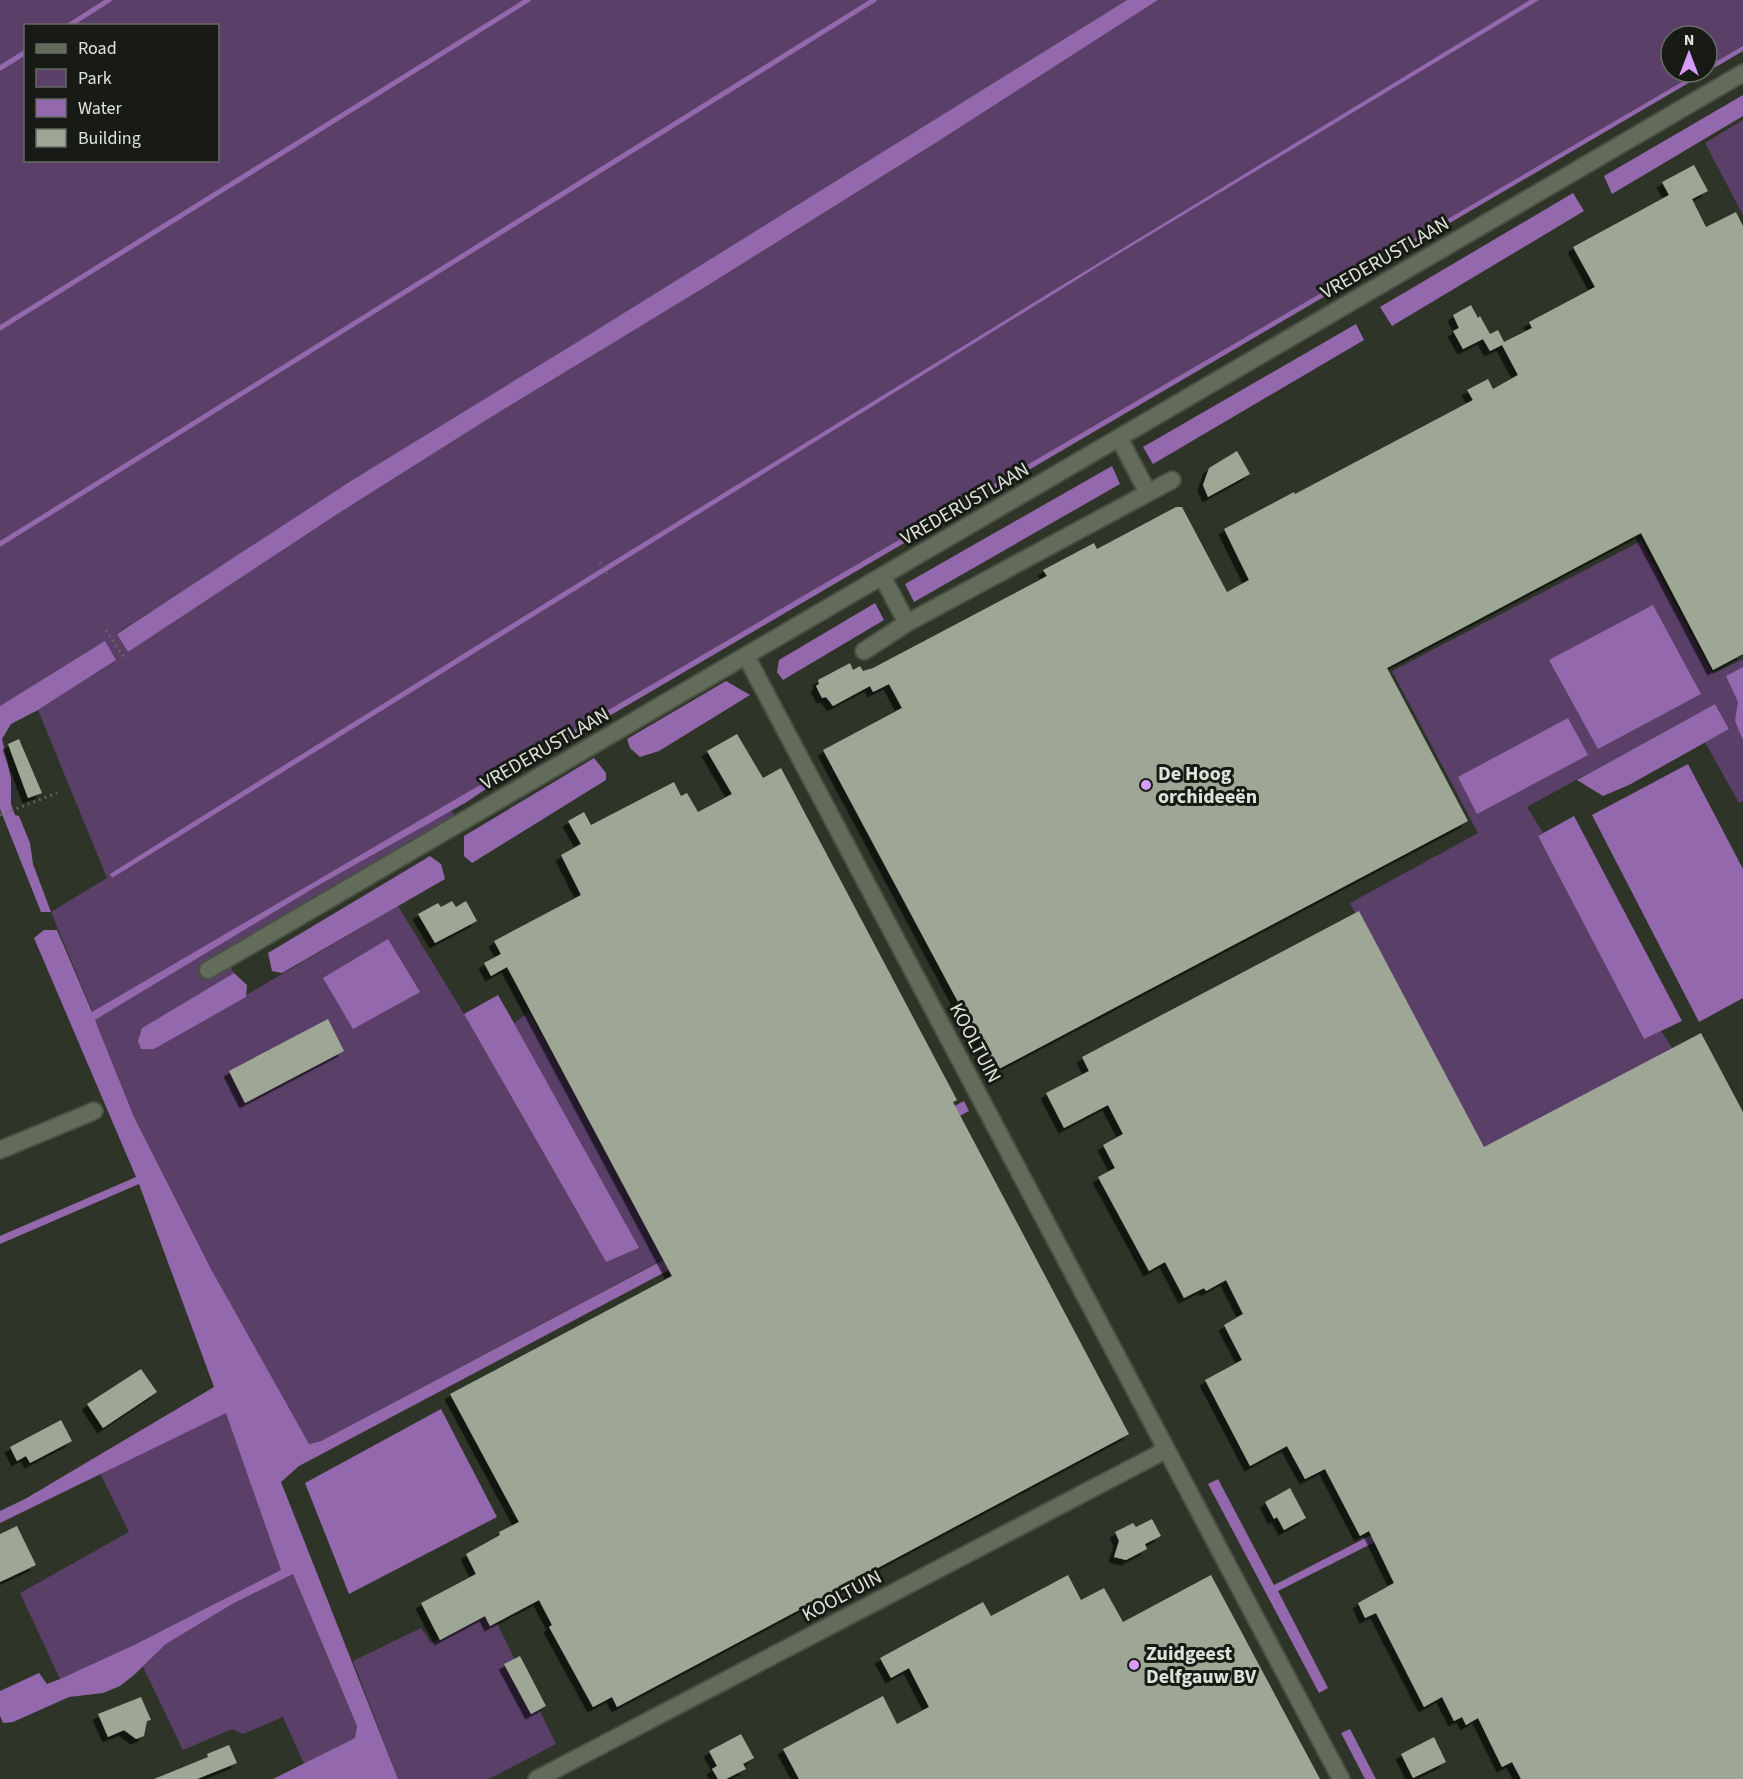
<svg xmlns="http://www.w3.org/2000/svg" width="1743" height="1779" font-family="'Source Sans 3',sans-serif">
<defs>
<filter id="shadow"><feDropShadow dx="-5.5" dy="5.5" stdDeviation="0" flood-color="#0009"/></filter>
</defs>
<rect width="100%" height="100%" fill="#2e3427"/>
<!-- green -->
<path fill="#5a3f69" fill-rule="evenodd" d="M0 0H1127L566 349 117 633 128 652 339 513 488 419 710 284 937 142 1158 0H1743V48L1707 69V36H1671V72H1701L93 1013 51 912 107 878 38 710 116 660 20 695 0 706ZM26 26H218V160H26Z
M1743 120V215L1705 143Z
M1641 541 1713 674 1743 659V801L1739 803 1705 742 1729 729 1715 704 1527 807 1543 833 1538 836 1644 1039 1661 1031 1677 1055 1482 1152 1350 903 1478 833 1392 671Z
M451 810 456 818 230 966 234 973 142 1028 141 1048 154 1049 398 906 464 1014 606 1262 638 1248 514 1023 529 1012 666 1258 321 1441 308 1444 211 1269 134 1117 95 1020 319 885Z
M227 1412 281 1570 136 1644 60 1679 20 1593 129 1532 100 1473Z
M293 1574 357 1726 355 1738 304 1764 283 1717 243 1734 232 1729 183 1750 143 1667 166 1644 234 1603Z
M492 1613 556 1744 489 1779H398L353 1661 421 1628 431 1643Z"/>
<!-- water -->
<path fill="#9468ac" d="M1127 0H1158L937 142 710 284 488 419 339 513 128 652 117 634 351 481 566 349Z
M1530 0H1539L1105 262 112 878 110 874C581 579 1055 289 1530 0Z
M1743 46V51L495 783 465 803 319 885 95 1020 134 1117 211 1269 309 1444 321 1441 964 1101 969 1111 299 1466 281 1482 398 1779H273L355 1738 357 1726 293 1574 234 1603 166 1644 134 1675 120 1686 103 1693 69 1697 13 1722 3 1723 0 1716V1691L39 1673 47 1684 60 1679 136 1644 281 1570 226 1413 0 1523V1511L25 1499 214 1387 139 1184 0 1244V1236L136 1177 34 938 44 930H57L92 1012 1699 72H1707V67Z
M1743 95V116L1612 194 1604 176Z
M1573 193 1584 211 1392 326 1380 307Z
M1356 324 1364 340 1153 464 1143 447Z
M1112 466 1120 484 914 602 905 584Z
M875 603 884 620 783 680 777 672 779 660Z
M1653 605 1701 694 1598 749 1549 660Z
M105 641 116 660 38 710 11 724 2 739 11 778V804L15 815 19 816 30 843 33 864 51 912H41L0 809V706Z
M1743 667V740L1735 721 1738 702 1726 676Z
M726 681 750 695 659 751 640 757 630 748 627 739Z
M1715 704 1729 729 1629 785 1603 796 1577 780Z
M1568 718 1588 755 1477 814 1458 777Z
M594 758 606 773V780L472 863 464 856V836Z
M1688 764 1743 869V998L1699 1022 1592 815Z
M1574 816 1682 1021 1644 1039 1538 836Z
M430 856 441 864 445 879 282 973 272 971 268 953Z
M388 939 420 992 353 1029 323 978Z
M234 973 247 985 246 997 154 1049H141L138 1041 142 1028Z
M498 995 514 1023 639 1248 606 1262 464 1014Z
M1743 1344V1356L1278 1591 1328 1688 1319 1693 1208 1484 1218 1479 1274 1585Z
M441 1409 497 1517 349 1594 305 1483Z
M1350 1729 1376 1779H1365L1341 1733Z"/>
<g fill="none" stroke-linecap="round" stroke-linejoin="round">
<!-- stream -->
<path stroke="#9468ac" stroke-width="5" d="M68 26 109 0
M0 68 26 52
M0 328 528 0
M0 544 874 0"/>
</g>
<!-- building -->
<path fill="#9ea695" filter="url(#shadow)" d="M1694 165 1708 191 1692 199 1706 227 1736 212 1743 226V654L1713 670 1641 533 1387 668 1468 821 995 1071 823 750 902 708 889 684 873 692 870 686 833 706 826 697 822 698 816 686 819 684 818 680 850 663 853 670 860 666 863 671 873 668 1047 576 1043 570 1094 543 1097 549 1176 507H1182L1227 592 1249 580 1224 529 1294 492 1295 494 1473 400 1467 390 1488 379 1493 389 1518 375 1502 345 1490 351 1483 339 1463 349 1453 331 1459 328 1453 315 1471 305 1478 318 1480 316 1490 334 1498 330 1504 342 1532 328 1529 322 1595 287 1573 247 1669 195 1662 182Z
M1237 451 1250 474 1208 497 1203 485 1209 468Z
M737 734 763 778 781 768 957 1100 953 1102 1129 1434 617 1707 612 1697 593 1707 549 1627 552 1625 539 1600 490 1626 485 1616 440 1640 421 1603 476 1574 466 1554 500 1535 499 1532 519 1522 450 1394 672 1276 507 967 491 976 484 963 501 954 494 941 581 895 561 855 581 844 568 821 584 812 591 825 674 782 681 796 687 793 698 812 732 794 707 751Z
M19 739 42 793 28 798 8 744Z
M452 901 456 907 466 901 477 921 435 943 418 914 438 903 441 907Z
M1359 911 1484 1147 1701 1033 1743 1112V1779H1521L1512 1762 1502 1767 1478 1718 1466 1725 1462 1717 1454 1721 1442 1697 1424 1707 1376 1613 1365 1618 1358 1603 1394 1583 1369 1531 1360 1536 1325 1469 1305 1479 1287 1446 1250 1466 1205 1380 1242 1360 1224 1325 1243 1314 1226 1280 1206 1291 1204 1288 1184 1298 1165 1262 1149 1271 1098 1177 1115 1168 1103 1145 1123 1134 1108 1105 1064 1128 1046 1093 1089 1071 1082 1057Z
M328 1019 344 1051 245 1103 229 1071Z
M141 1369 157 1392 103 1428 87 1404Z
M61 1420 72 1441 30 1463 26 1456 17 1461 10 1447Z
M1290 1488 1306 1518 1284 1530 1277 1517 1274 1519 1265 1502Z
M1152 1519 1161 1536 1145 1544 1147 1549 1126 1560 1114 1557 1119 1541 1115 1532 1133 1523 1136 1527Z
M17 1526 36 1565 0 1582V1534Z
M1068 1575 1081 1600 1104 1588 1123 1622 1211 1575 1320 1779H799L783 1749 883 1696 897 1724 929 1707 909 1668 891 1678 880 1658 983 1602 991 1616Z
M520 1656 546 1706 531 1714 504 1664Z
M141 1697 151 1720 147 1721 144 1736 136 1739 124 1730 108 1737 98 1714Z
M741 1734 754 1758 743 1764 746 1769 726 1779H718L712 1769 717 1766 709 1751Z
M1434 1737 1446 1762 1413 1778 1401 1754Z
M229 1745 237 1763 197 1779H154L208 1757 207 1754Z"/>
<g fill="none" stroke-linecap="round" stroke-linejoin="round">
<defs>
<path id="minor" d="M1119 438 1148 493
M882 576 907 623
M864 651 907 623 1172 480
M746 656 1341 1779
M208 970 1743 73
M0 1150 94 1111
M537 1779 1166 1450"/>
</defs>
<!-- minor casing -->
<use href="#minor" stroke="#4a5044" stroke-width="20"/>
<!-- path -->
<path stroke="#696f63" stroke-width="3" stroke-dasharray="1.5 4.5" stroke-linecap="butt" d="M600 562 608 575
M106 630 125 659
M0 815 57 793"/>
<!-- minor -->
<use href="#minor" stroke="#636b5b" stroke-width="16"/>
</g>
<!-- markers -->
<g fill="#d79bf9" stroke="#181b15" stroke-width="2">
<circle cx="1146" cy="785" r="6"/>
<circle cx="1134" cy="1665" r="6"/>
</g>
<g text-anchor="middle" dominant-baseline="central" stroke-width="6" stroke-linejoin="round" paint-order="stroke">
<!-- street labels -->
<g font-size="20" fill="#dee3da" stroke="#181b15">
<text transform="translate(1385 258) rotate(-30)">VREDERUSTLAAN</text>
<text transform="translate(965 504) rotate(-30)">VREDERUSTLAAN</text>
<text transform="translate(545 749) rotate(-30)">VREDERUSTLAAN</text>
<text transform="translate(975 1043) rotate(62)">KOOLTUIN</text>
<text transform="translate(842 1596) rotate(-28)">KOOLTUIN</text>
</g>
<!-- poi labels -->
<g font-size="20" font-weight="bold" fill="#dee3da" stroke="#181b15" text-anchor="start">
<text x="1158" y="774">De Hoog<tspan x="1158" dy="23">orchideeën</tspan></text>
<text x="1146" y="1654">Zuidgeest<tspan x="1146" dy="23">Delfgauw BV</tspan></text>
</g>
</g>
<!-- legend -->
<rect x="24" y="24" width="195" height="138" fill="#181b15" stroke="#676b64" stroke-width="1.5"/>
<rect x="36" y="44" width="30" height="9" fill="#636b5b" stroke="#676b64" stroke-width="1.5"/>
<text x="78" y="54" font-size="18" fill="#dee3da">Road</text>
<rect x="36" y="69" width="30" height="18" fill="#5a3f69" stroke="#676b64" stroke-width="1.5"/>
<text x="78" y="84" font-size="18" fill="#dee3da">Park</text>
<rect x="36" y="99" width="30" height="18" fill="#9468ac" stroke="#676b64" stroke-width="1.5"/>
<text x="78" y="114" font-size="18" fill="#dee3da">Water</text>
<rect x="36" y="129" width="30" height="18" fill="#9ea695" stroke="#676b64" stroke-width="1.5"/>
<text x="78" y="144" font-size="18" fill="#dee3da">Building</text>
<!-- north arrow -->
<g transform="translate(1689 54)"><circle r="28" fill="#181b15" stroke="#676b64" stroke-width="1.5"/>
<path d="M0-4.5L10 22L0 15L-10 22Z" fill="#d79bf9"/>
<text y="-9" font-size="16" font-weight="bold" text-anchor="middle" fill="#dee3da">N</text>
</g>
</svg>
